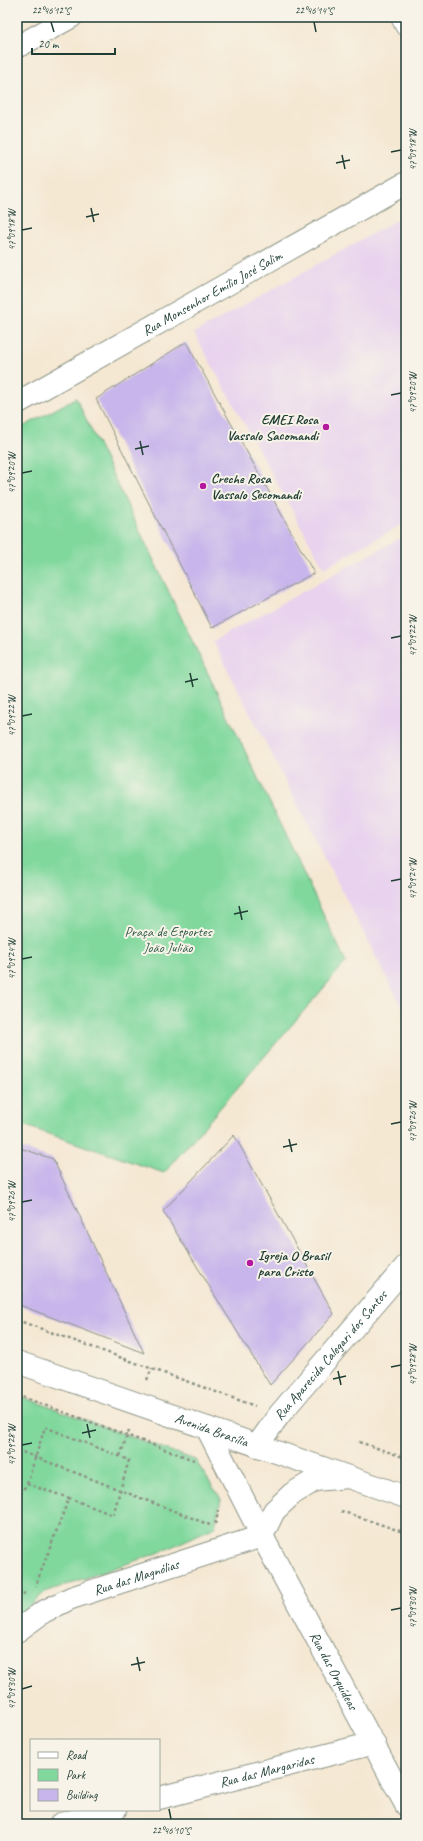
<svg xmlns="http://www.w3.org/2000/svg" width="423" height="1841" font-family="Caveat,sans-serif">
<rect width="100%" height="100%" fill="#f7f3e8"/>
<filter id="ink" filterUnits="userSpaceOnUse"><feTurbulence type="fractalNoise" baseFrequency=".025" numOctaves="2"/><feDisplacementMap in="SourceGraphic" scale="8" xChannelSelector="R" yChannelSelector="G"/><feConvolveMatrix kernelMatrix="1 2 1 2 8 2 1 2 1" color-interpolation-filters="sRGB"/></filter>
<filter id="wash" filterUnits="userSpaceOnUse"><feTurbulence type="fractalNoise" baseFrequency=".012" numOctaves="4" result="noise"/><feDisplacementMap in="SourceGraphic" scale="16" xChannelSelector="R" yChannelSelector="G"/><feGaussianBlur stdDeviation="0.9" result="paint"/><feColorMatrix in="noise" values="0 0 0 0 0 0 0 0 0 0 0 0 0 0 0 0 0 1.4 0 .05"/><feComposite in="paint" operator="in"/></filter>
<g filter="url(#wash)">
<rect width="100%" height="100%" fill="#f5e8d3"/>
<!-- built -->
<path fill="#e8d2ee" d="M406 215V522L324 568 194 333Z
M406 535V1015L213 641Z"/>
<!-- green -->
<path fill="#80d89d" stroke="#508a68" d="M76 398 346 962 164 1173 17 1123V430Z
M17 1395 195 1460 221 1499 215 1527 158 1553 45 1592 17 1618Z"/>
<g id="blocks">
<!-- building -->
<path fill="#c8b5eb" d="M186 342 314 573 212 628 96 399Z
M234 1135 334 1314 270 1385 163 1211Z
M17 1147 53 1159 144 1353 17 1304Z"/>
</g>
</g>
<g filter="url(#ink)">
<use href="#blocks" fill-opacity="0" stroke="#8a9284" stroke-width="1"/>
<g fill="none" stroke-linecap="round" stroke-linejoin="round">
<defs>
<g id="street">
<path d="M17 47 71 17"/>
<path id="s1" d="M17 403 406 183"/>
<path id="s2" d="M207 1428 262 1536 406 1805"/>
<path id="s3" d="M257 1446 279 1415 406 1266"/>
<path d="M262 1536 274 1511 292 1494 315 1480 348 1477"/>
<path id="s4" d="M17 1631 43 1612 71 1598 262 1536"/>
<path id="s5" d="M159 1798 374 1743"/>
<path d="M61 1824 115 1810"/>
</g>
<g id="secondary">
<path d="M402 17 406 25"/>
<path id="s6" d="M17 1362 406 1497"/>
</g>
</defs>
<!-- street casing -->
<use href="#street" stroke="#8a9284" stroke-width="24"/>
<!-- secondary casing -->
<use href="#secondary" stroke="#8a9284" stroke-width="24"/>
<!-- path -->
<path stroke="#8a9284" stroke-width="2.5" stroke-dasharray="3 3" stroke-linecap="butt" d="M17 1320 255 1406
M147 1380 152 1368
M17 1395 194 1460
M359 1442 406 1458
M17 1450 210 1525
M120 1456 130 1428
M27 1484 45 1427 129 1460 113 1515 69 1498
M17 1499 27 1484 69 1498 35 1587
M341 1511 406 1533
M215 1524 219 1510
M17 1591 25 1594"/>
<!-- street -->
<use href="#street" stroke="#fff" stroke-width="22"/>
<!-- secondary -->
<use href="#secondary" stroke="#fff" stroke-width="22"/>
</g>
</g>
<!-- ticks -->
<path fill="none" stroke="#1f3d34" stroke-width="1.5" d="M51 22 54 32M314 22 316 32M391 152 401 150M342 155 345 169M336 163 350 160M91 208 94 222M86 217 99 214M22 230 32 228M391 395 401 393M140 441 143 455M135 449 149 446M22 473 32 471M391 638 401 636M190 673 193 687M185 682 198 679M22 716 32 714M391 881 401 879M239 906 242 920M234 914 248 911M22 959 32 957M391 1124 401 1122M289 1139 292 1152M283 1147 297 1144M22 1202 32 1200M391 1367 401 1365M338 1371 341 1385M333 1379 346 1376M87 1424 90 1438M82 1433 96 1430M22 1445 32 1443M391 1610 401 1608M137 1657 140 1671M131 1665 145 1662M22 1689 32 1686M169 1809 171 1819"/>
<!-- markers -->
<g fill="#b5179e" stroke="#f7f3e8" stroke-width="1.5">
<circle cx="326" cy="427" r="4"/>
<circle cx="203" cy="486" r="4"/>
<circle cx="250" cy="1263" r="4"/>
</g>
<g text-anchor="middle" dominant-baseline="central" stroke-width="4" stroke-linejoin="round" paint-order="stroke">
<!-- street labels -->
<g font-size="14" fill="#1f3d34" stroke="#f7f3e8">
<text stroke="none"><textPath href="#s1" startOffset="224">Rua Monsenhor Emílio José Salim</textPath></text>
<text stroke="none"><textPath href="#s3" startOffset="117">Rua Aparecida Calegari dos Santos</textPath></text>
<text stroke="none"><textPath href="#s6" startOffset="206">Avenida Brasília</textPath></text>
<text stroke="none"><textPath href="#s4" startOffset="132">Rua das Magnólias</textPath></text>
<text stroke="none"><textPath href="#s2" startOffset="274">Rua das Orquídeas</textPath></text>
<text stroke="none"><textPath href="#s5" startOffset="111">Rua das Margaridas</textPath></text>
</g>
<!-- poi labels -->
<g font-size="14" font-weight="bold" fill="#1f3d34" stroke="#f7f3e8" text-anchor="start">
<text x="318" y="419" text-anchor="end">EMEI Rosa<tspan x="318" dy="16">Vassalo Sacomandi</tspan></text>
<text x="211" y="478">Creche Rosa<tspan x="211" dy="16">Vassalo Secomandi</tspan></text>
<text x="258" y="1255">Igreja O Brasil<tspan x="258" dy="16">para Cristo</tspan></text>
</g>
<!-- park labels -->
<g font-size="14" fill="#325c49" stroke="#f7f3e8">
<text x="168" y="931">Praça de Esportes<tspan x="168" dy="16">João Julião</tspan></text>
</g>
</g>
<!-- margin -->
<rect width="423" height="1841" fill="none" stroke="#f7f3e8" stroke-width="44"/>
<!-- legend -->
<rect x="30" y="1739" width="130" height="72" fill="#f7f3e8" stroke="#a1aaa0"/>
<rect x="38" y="1752" width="20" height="6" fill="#ffffff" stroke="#a1aaa0"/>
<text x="66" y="1759" font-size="12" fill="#1f3d34">Road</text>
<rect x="38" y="1769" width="20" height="12" fill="#80d89d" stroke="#a1aaa0"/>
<text x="66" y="1779" font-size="12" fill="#1f3d34">Park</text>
<rect x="38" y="1789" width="20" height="12" fill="#c8b5eb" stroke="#a1aaa0"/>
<text x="66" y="1799" font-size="12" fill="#1f3d34">Building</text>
<!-- scale -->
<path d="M32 48v6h83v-6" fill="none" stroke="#1f3d34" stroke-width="2"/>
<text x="38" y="48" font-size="12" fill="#1f3d34" stroke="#f7f3e8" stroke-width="3" paint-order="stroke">20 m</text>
<rect x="22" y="22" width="379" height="1797" fill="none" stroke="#1f3d34" stroke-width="1.5"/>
<g font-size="10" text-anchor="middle" fill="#1f3d34">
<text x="51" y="14">22°46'12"S</text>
<text x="314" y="14">22°46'14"S</text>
<text transform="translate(412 150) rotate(-90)" y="4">47°09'18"W</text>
<text transform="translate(11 230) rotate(-90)" y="4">47°09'18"W</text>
<text transform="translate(412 393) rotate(-90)" y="4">47°09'20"W</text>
<text transform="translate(11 473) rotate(-90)" y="4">47°09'20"W</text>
<text transform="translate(412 636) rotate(-90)" y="4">47°09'22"W</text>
<text transform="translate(11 716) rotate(-90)" y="4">47°09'22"W</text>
<text transform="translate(412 879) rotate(-90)" y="4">47°09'24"W</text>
<text transform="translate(11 959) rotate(-90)" y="4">47°09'24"W</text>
<text transform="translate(412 1122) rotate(-90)" y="4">47°09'26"W</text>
<text transform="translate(11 1202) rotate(-90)" y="4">47°09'26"W</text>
<text transform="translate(412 1365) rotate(-90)" y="4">47°09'28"W</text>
<text transform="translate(11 1445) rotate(-90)" y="4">47°09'28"W</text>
<text transform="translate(412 1608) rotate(-90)" y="4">47°09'30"W</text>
<text transform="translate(11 1689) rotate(-90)" y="4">47°09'30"W</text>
<text x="171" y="1834">22°46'10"S</text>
</g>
</svg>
